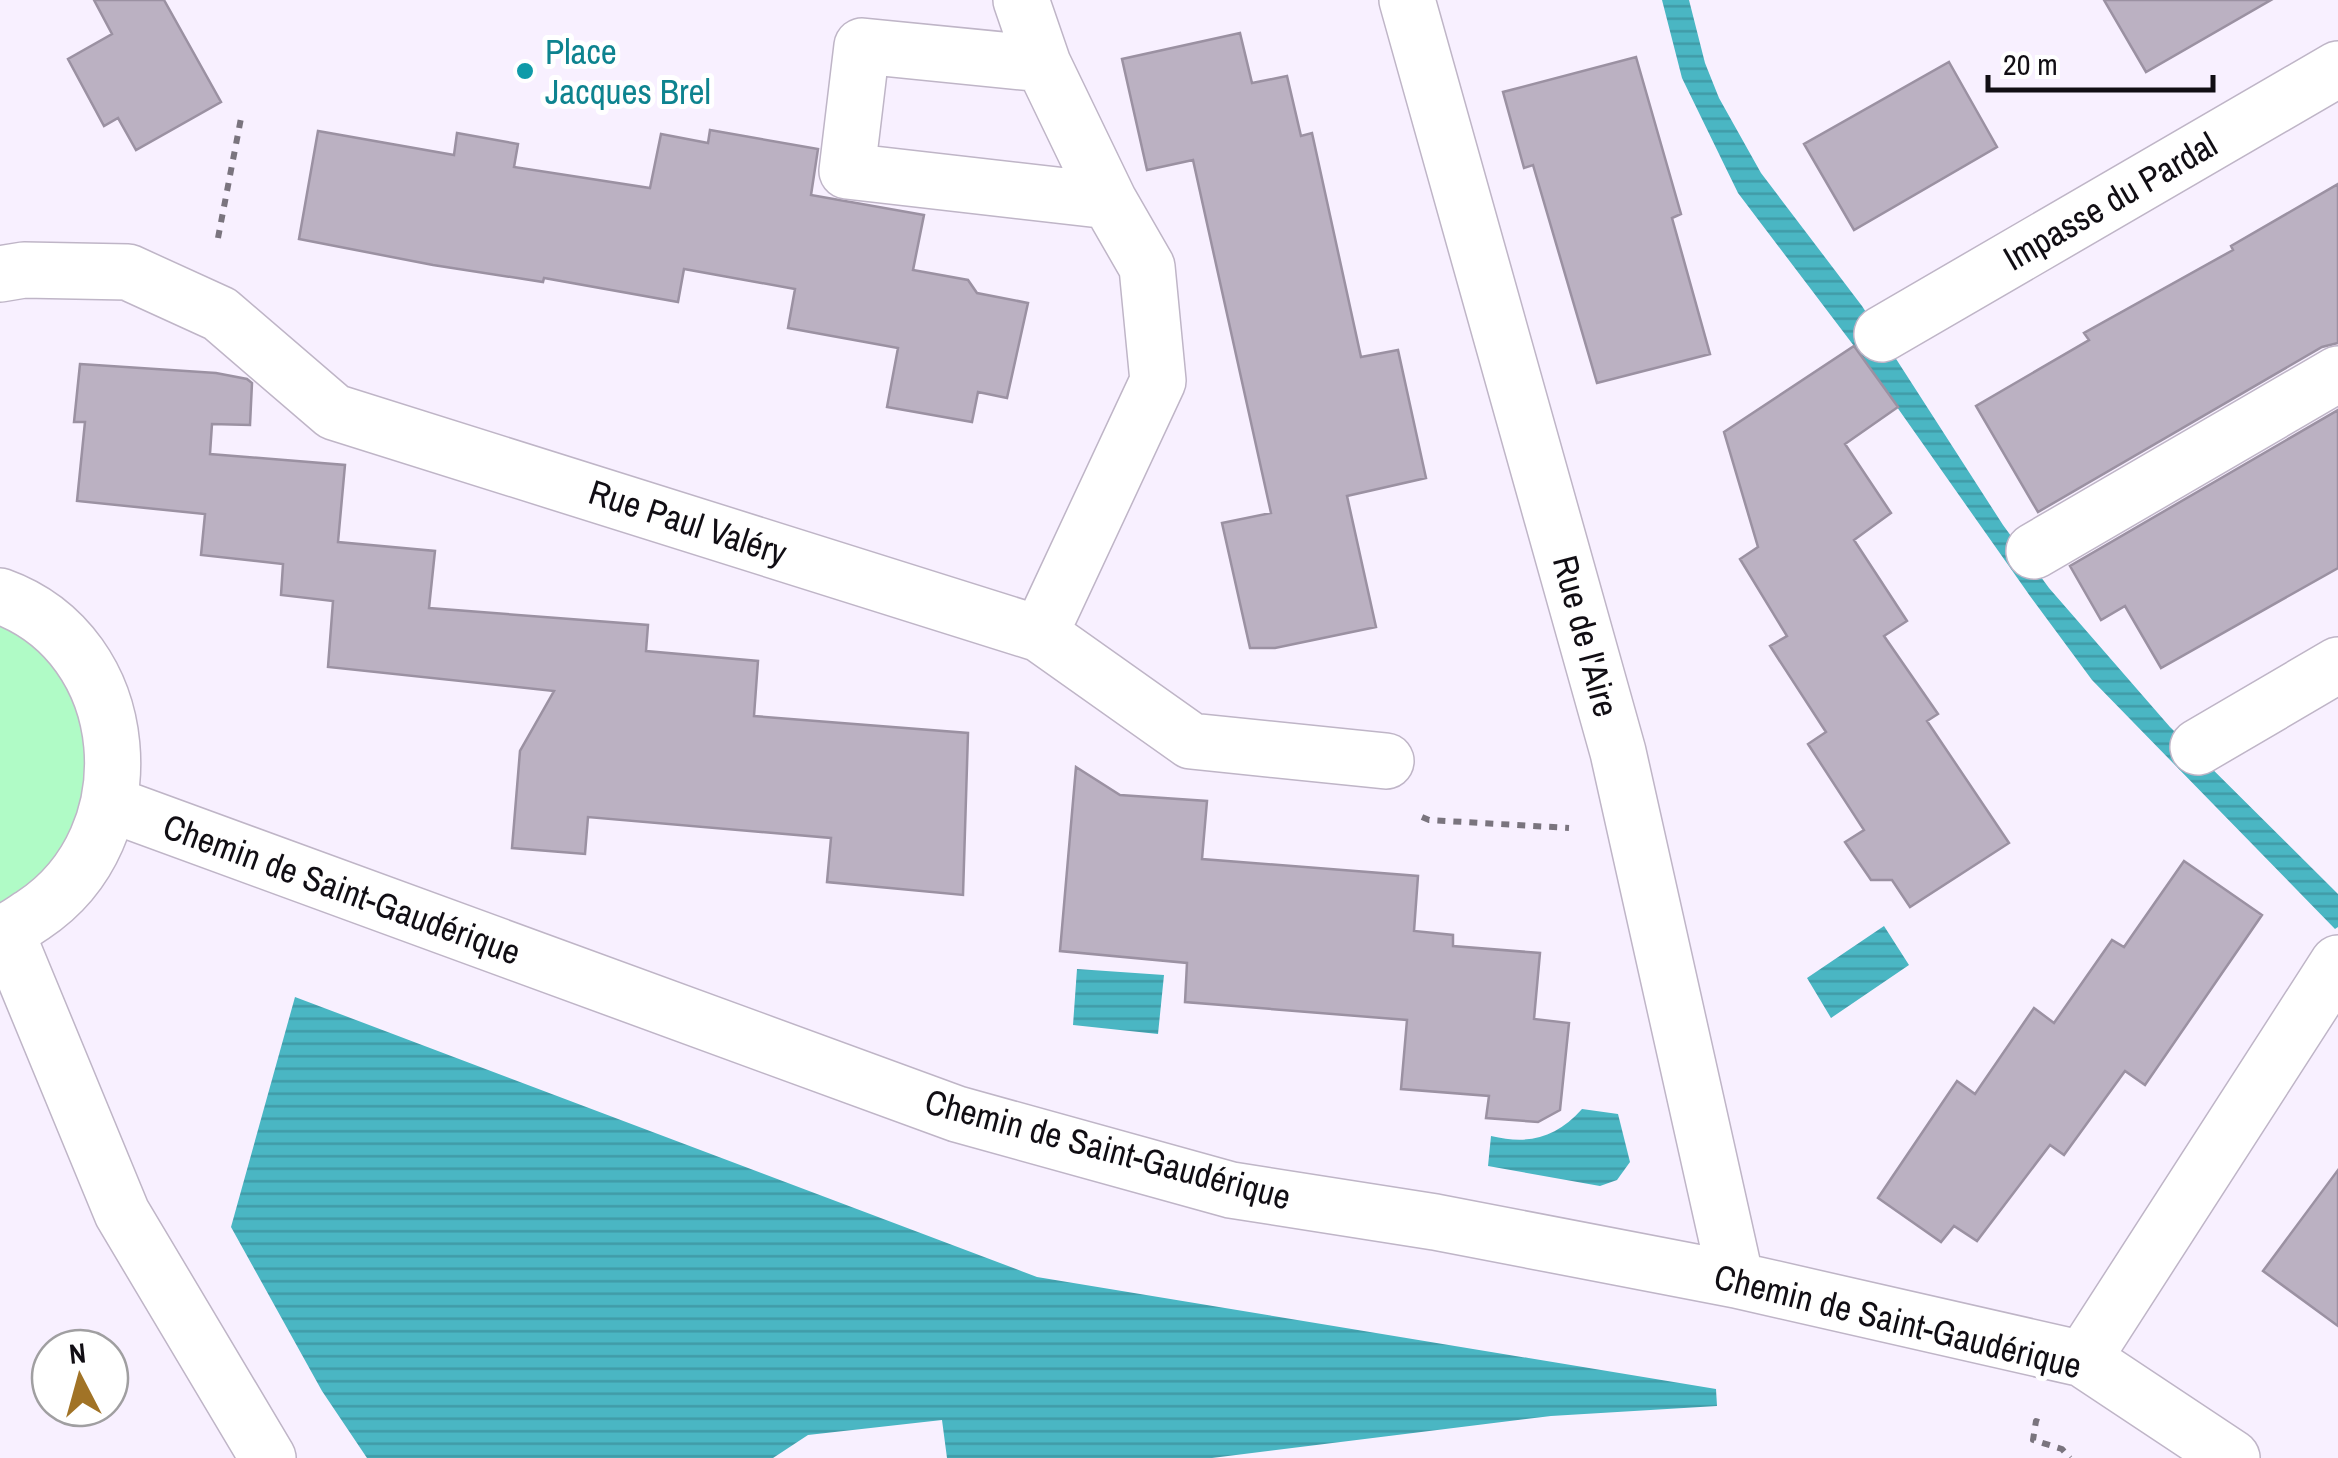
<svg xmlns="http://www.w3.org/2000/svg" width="2338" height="1458" font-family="'Archivo Narrow',sans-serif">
<defs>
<pattern id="water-rules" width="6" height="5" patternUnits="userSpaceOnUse" patternTransform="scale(2.5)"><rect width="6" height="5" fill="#4ab6c3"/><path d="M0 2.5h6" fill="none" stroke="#409ba7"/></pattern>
</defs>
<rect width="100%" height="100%" fill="#f8f0ff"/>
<!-- green -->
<path fill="#b0fbc6" d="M0 596 52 626 110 804 0 934Z"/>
<!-- water -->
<path fill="url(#water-rules)" d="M1662 0H1689L1705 63 1719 98 1761 173 1862 306 2003 525 2049 588 2170 727 2338 894V927L2335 929 2092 680 2030 596 1854 346 1738 193 1682 78Z
M1884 926 1909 965 1831 1018 1807 978Z
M1077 969 1164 975 1158 1034 1073 1025Z
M295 997 1037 1277 1716 1389 1717 1406 1551 1416 1212 1458H947L942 1420 808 1435 773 1458H367L322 1391 231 1227Z
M1582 1109 1618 1114 1630 1162 1617 1180 1600 1186 1488 1166 1491 1136C1529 1145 1556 1138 1582 1109Z"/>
<!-- building -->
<path fill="#bbb1c2" stroke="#9b91a2" stroke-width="2.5" d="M94 0H164L221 102 136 150 118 118 104 126 68 59 112 34Z
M2104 0H2271L2146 72Z
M1240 33 1252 83 1287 76 1301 136 1312 133 1361 357 1398 350 1426 478 1347 496 1376 627 1275 648H1250L1222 523 1271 513 1193 160 1147 170 1122 59Z
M1636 57 1681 214 1672 218 1710 354 1597 383 1533 165 1524 168 1503 92Z
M1949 62 1997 147 1854 230 1804 144Z
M710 130 818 149 811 195 924 215 913 270 968 280 977 293 1028 303 1007 398 978 392 972 422 887 407 898 348 788 328 795 289 684 269 678 302 544 278 543 282 433 265 299 239 318 131 454 155 457 133 518 144 514 167 650 188 661 134 708 143Z
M2338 184V343L2322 347 2038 512 1976 406 2089 340 2084 333 2233 250 2231 246Z
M1854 346 1898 407 1845 444 1891 513 1854 540 1907 621 1884 636 1938 714 1927 721 2009 843 1910 907 1892 880H1871L1845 842 1864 830 1808 744 1826 732 1770 646 1787 636 1740 559 1758 547 1724 432Z
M80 364 216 373 247 379 252 383 250 425 212 424 210 454 345 465 338 542 435 551 429 608 648 625 646 651 758 661 754 716 968 733 963 895 827 882 831 838 588 817 585 854 512 848 520 751 554 691 328 667 333 601 281 595 283 564 201 555 205 514 77 501 85 422H74Z
M2338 410V568L2161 668 2125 606 2101 620 2070 566Z
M1076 767 1120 795 1207 801 1202 859 1418 876 1414 931 1453 935V946L1540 953 1534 1019 1569 1023 1560 1110 1538 1122 1486 1118 1489 1096 1401 1089 1407 1020 1185 1002 1187 963 1060 951Z
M2184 861 2262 915 2145 1085 2125 1071 2064 1155 2050 1145 1977 1241 1954 1226 1941 1242 1878 1198 1957 1081 1975 1094 2034 1008 2054 1023 2112 940 2124 947Z
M2338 1170V1326L2263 1271Z"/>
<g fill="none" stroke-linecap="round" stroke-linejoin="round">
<defs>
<path id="minor" d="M1021 0 1043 64 1109 201 1147 267 1158 381 1040 634
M1407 0 1618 752 1736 1280
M1043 64 862 46 847 171 1109 201
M0 274 24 270 128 272 220 314 334 412 1040 634 1191 741 1386 761
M1882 334 2338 69
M2034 551 2338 374
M0 596C136 645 151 837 33 915 22 922 12 930 0 934
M2198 747 2338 665
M110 804 957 1114 1231 1190 1435 1222 1736 1280 2083 1359 2232 1458
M6 932 122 1213 268 1458
M2083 1359 2338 963"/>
</defs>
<!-- minor casing -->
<use href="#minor" stroke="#bfb5c7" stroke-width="58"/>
<!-- path -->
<path stroke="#7a747e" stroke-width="6" stroke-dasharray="8 8" stroke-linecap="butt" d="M218 238 242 113
M1422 817 1429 820 1569 828
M2039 1422 2036 1421 2033 1440 2062 1449 2070 1458"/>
<!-- minor -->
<use href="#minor" stroke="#fff" stroke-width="55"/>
</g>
<!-- markers -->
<circle fill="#0f9aa8" stroke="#fff" stroke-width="4" cx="525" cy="71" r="10"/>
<g text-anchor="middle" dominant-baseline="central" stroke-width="10" stroke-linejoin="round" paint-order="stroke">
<!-- culture labels -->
<g font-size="35" fill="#0d838f" stroke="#fff" text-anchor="start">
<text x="545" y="51">Place<tspan x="545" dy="40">Jacques Brel</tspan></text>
</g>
<!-- street labels -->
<g font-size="35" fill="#110e14" stroke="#fff">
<text transform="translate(2110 201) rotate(-30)">Impasse du Pardal</text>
<text transform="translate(688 522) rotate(18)">Rue Paul Valéry</text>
<text transform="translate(1586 636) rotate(75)">Rue de l'Aire</text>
<text transform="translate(342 889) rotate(20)">Chemin de Saint-Gaudérique</text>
<text transform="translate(1108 1149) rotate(15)">Chemin de Saint-Gaudérique</text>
<text transform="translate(1898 1321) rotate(14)">Chemin de Saint-Gaudérique</text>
</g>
</g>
<!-- north arrow -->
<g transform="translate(80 1378) rotate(354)"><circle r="48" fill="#ffffff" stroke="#a09fa1" stroke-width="2.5"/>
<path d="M0-8L18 38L0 25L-18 38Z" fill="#a17326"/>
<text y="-15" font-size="28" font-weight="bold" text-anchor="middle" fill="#110e14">N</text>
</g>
<!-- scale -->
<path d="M1988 75v15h225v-15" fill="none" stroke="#110e14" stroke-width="5"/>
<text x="2003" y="75" font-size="30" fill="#110e14" stroke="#ffffff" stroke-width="8" paint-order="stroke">20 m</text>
</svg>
